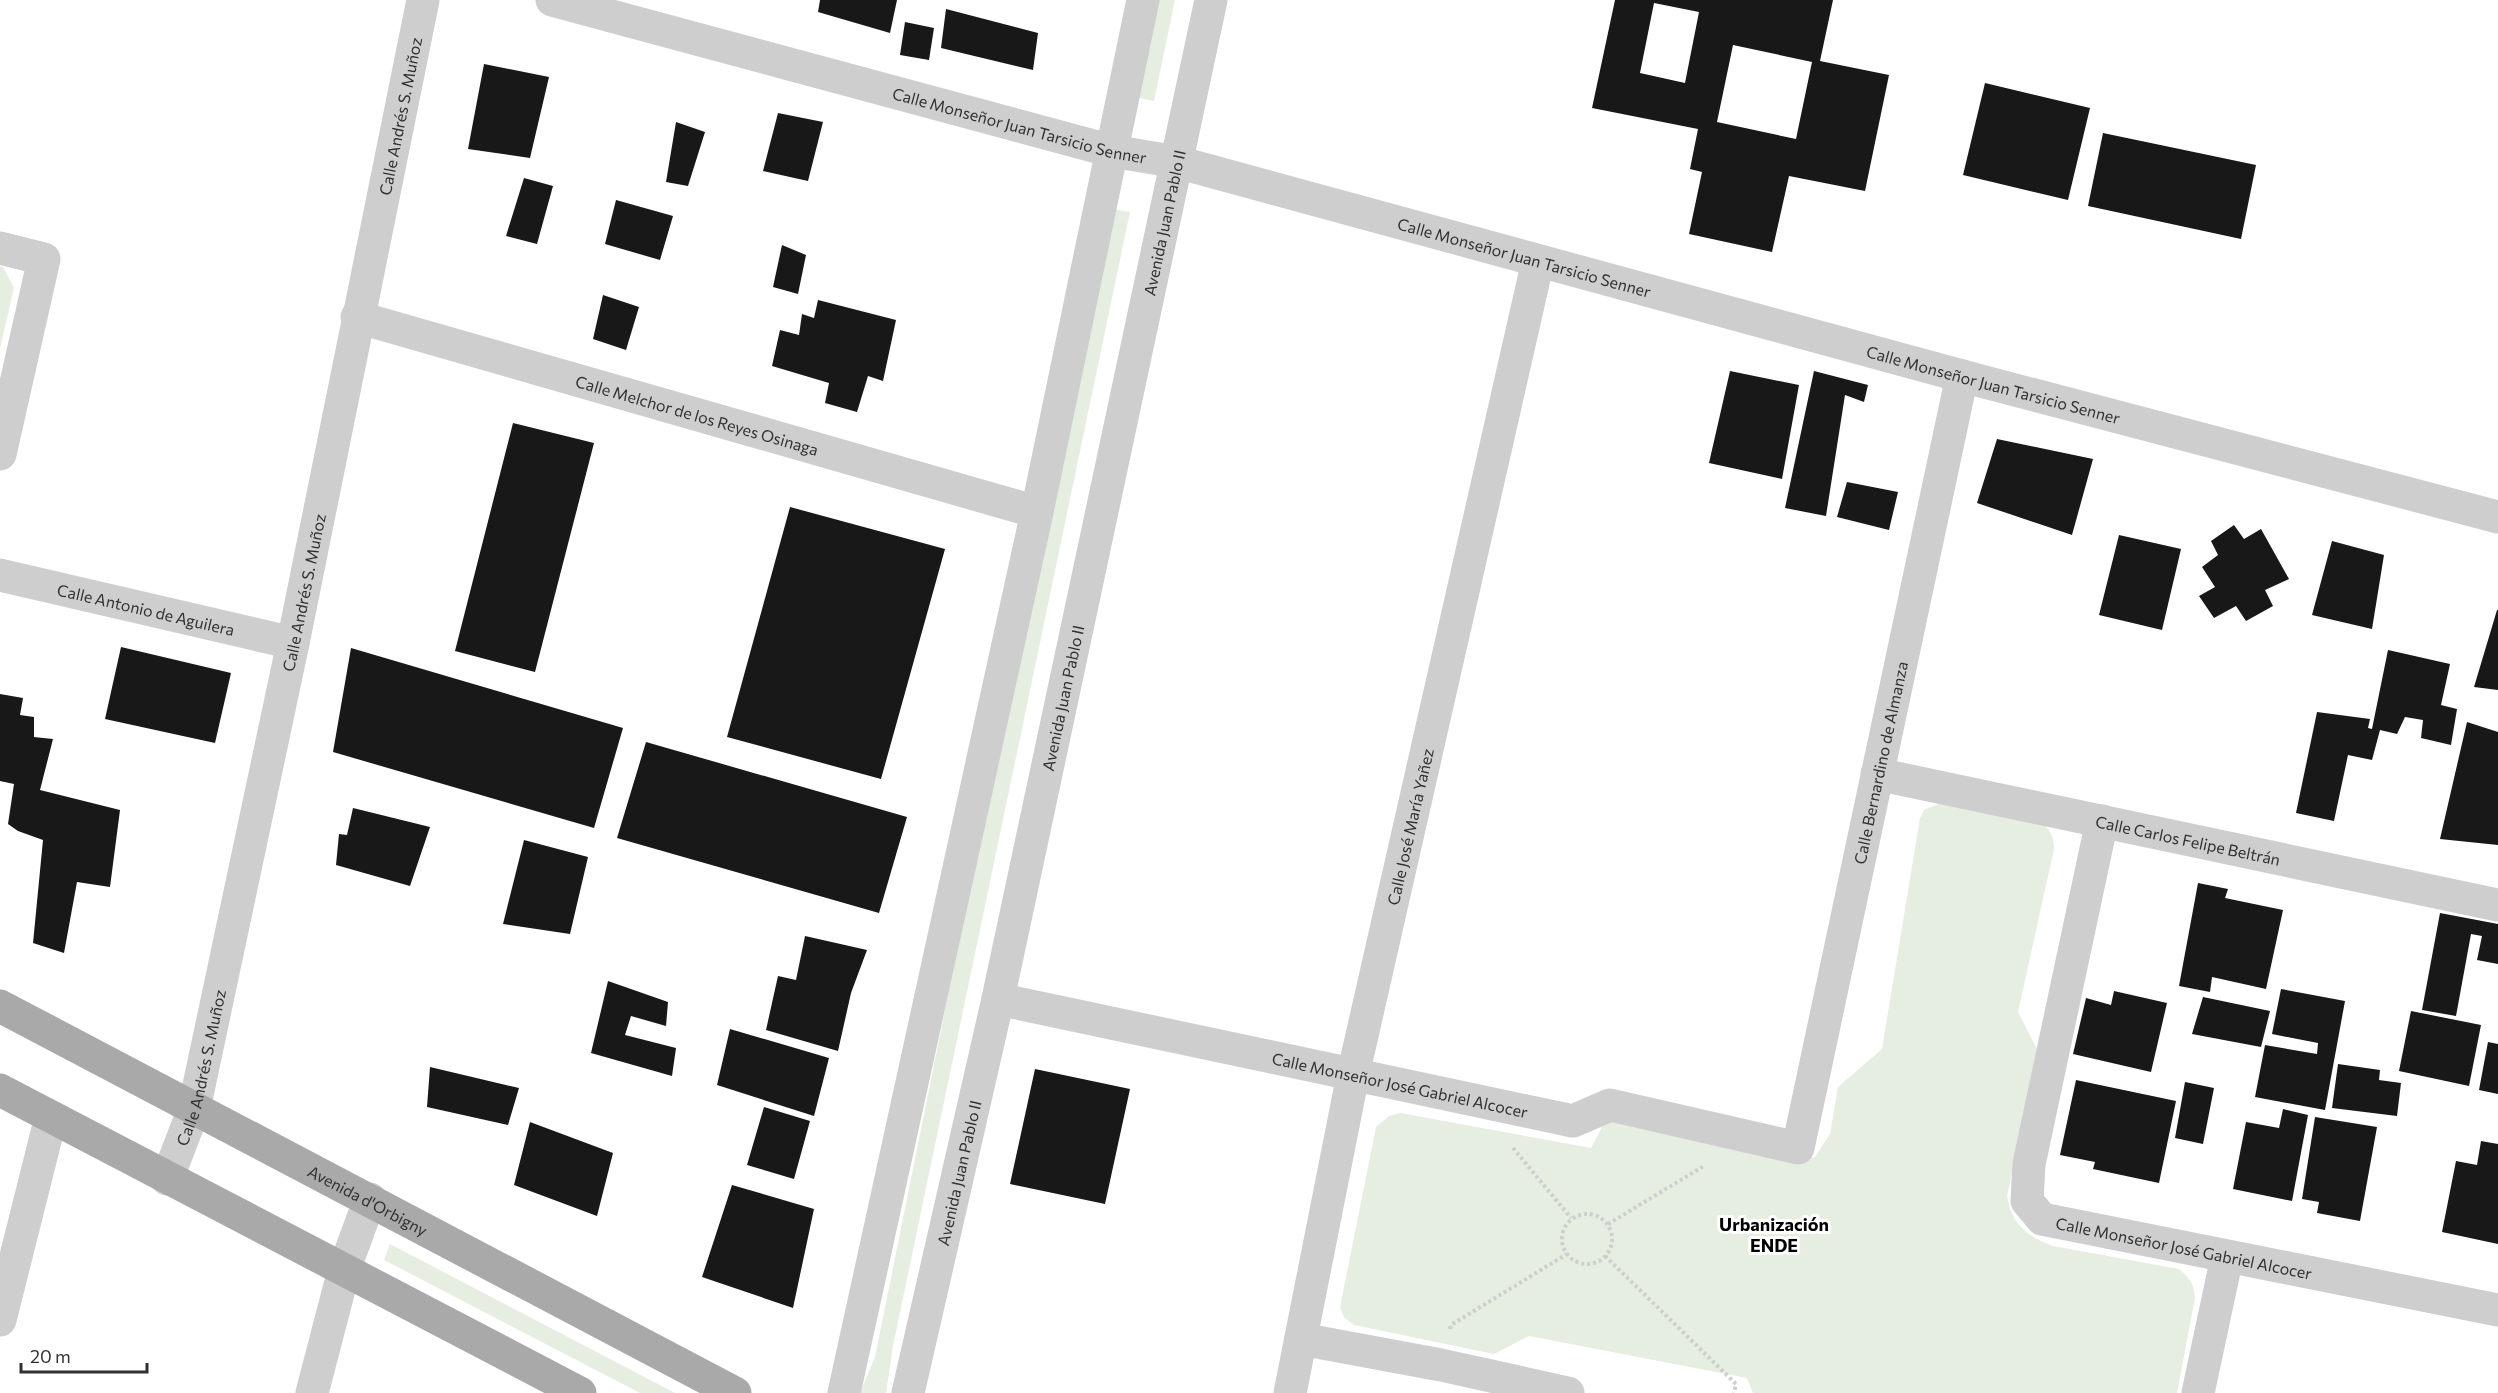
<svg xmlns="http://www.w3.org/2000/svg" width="2498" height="1393" font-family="Commissioner,sans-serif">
<rect width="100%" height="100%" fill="#fff"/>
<!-- green -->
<path fill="#e5eee0" d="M1151 0H1175L1154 101 1131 96Z
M1107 208 1130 212 893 1346 886 1393H860L875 1357Z
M0 266 3 267 14 288 0 348Z
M1941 803 2042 823C2051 831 2054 837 2054 849L2018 1012 2038 1051 2007 1196C2011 1224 2028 1237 2053 1246L2179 1269C2190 1278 2194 1284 2195 1298L2177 1393H1753L1747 1378 1529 1336 1494 1354 1354 1325 1344 1317 1340 1307 1376 1127 1389 1116 1400 1113 1591 1148 1607 1118 1803 1160 1815 1157 1830 1134 1838 1087 1882 1049 1920 818 1924 810Z
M390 1244 675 1393H640L384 1260Z"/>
<!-- building -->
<path fill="#181818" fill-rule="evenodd" d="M820 0H897L890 33 818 12Z
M1615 0H1833L1820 61 1889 75 1865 191 1789 176 1772 252 1689 234 1702 172 1690 169 1698 129 1592 108ZM1654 3 1699 12 1685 83 1640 73ZM1733 45 1812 62 1796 139 1717 122Z
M946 9 1038 33 1033 70 941 48Z
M905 22 934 28 929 60 900 55Z
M484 64 549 77 530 158 468 149Z
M1985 83 2090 108 2068 200 1963 175Z
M778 113 823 122 808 181 763 171Z
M676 122 705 132 688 186 666 182Z
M2103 133 2256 165 2241 239 2088 206Z
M524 178 553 186 537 244 506 236Z
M616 200 673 216 660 260 605 244Z
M782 245 806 255 798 294 773 287Z
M603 295 639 307 626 350 593 339Z
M818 300 896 320 883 381 868 376 857 412 825 403 829 383 772 366 780 330 799 335 802 314 814 318Z
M1730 371 1799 385 1782 479 1709 463Z
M1814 371 1868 385 1864 402 1845 395 1826 516 1785 508Z
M513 423 594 443 535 672 455 651Z
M1997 439 2093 459 2072 535 1977 503Z
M1847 482 1898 492 1889 530 1837 517Z
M790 507 945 549 881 779 727 737Z
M2234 525 2244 539 2261 529 2289 579 2265 590 2273 606 2246 621 2236 606 2214 618 2199 596 2215 587 2202 567 2218 555 2211 541Z
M2119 535 2181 549 2162 630 2099 615Z
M2332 541 2384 555 2372 629 2312 615Z
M2497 610H2498V690L2474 687Z
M121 647 231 673 215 743 105 719Z
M351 648 623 728 594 828 333 752Z
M2388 650 2450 664 2441 705 2457 709 2451 745 2421 738 2423 720 2405 717 2397 734 2380 730 2372 760 2348 755 2334 821 2296 813 2317 712 2370 719 2368 728 2372 729Z
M0 694 23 698 20 715 34 717V737L53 739 40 790 120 810 110 887 77 882 64 953 33 943 43 840 18 831 8 824 14 784 0 781Z
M2467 722 2498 732V845L2440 839Z
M646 742 907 817 879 913 617 838Z
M353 808 430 827 410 886 336 865 339 834 347 835Z
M524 840 588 857 570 934 503 924Z
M2198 883 2228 889 2225 898 2283 910 2266 989 2212 977 2210 992 2179 986Z
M2440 913 2498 924V964L2477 960 2482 936 2471 934 2456 1016 2422 1010Z
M805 936 867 950 851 993 838 1051 766 1030 778 976 796 980Z
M608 981 668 1002 666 1026 631 1016 625 1035 676 1048 672 1076 591 1053Z
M2281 989 2345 1001 2325 1110 2255 1097 2265 1045 2317 1054 2318 1043 2272 1034Z
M2114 991 2167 1003 2151 1072 2073 1054 2086 998 2111 1005Z
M2203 997 2270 1011 2261 1047 2192 1034Z
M2411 1011 2481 1025 2469 1086 2399 1071Z
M730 1029 829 1058 814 1116 717 1085Z
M2488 1042 2498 1044V1094L2479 1090Z
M2338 1064 2380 1070 2379 1080 2401 1083 2397 1116 2332 1108Z
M430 1067 519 1088 508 1125 427 1107Z
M1035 1069 1130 1089 1105 1204 1010 1184Z
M2076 1080 2176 1101 2159 1183 2093 1169 2095 1162 2060 1155Z
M2185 1082 2214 1088 2203 1144 2175 1138Z
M764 1107 810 1121 794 1179 747 1165Z
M2283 1109 2308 1115 2292 1201 2233 1189 2246 1122 2279 1128Z
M2315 1117 2377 1127 2360 1221 2317 1213 2319 1202 2302 1199Z
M530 1122 613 1153 597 1216 514 1185Z
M2481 1141 2498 1144V1244L2442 1232 2456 1161 2477 1165Z
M732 1185 814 1209 793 1308 702 1277Z"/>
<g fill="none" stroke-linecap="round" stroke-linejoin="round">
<!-- path -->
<path stroke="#cecece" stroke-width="4" stroke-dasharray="3 3" stroke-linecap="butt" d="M1513 1148 1571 1218
M1562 1239a25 25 0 1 1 50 0a25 25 0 1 1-50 0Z
M1608 1224 1704 1166
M1605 1256 1736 1384 1734 1393
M1450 1329 1451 1325 1567 1254"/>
<!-- minor -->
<g stroke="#cecece" stroke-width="33">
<path id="s1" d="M552 0 1112 151 1177 162 1962 376 2498 517"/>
<path d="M0 248 44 259 0 454"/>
<path id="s2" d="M357 317 1037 512"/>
<path id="s3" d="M0 575 293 643"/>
<path id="s4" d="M1877 774 2498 905"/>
<path id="s5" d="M2102 821 2029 1164 2027 1201 2042 1219 2498 1310"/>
<path id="s6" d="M998 999 1573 1121 1610 1105 1798 1148 1962 376"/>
<path id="s7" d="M167 1179 194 1109 293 643 423 0"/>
<path d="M0 1320 51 1117"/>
<path d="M1301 1339 1441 1365 1568 1393"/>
<path d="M312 1393 344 1270 370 1199"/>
<path d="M844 1393 1037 512 1143 0"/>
<path id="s8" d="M908 1393 998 999 1211 0"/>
<path id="s9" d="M1290 1393 1353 1075 1538 261"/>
<path d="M2198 1393 2227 1257"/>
</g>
<!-- major -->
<g stroke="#a9a9a9" stroke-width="33">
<path id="s10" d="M0 1006 735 1393"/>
<path d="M0 1090 580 1393"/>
</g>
</g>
<g text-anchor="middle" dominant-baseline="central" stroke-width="6" stroke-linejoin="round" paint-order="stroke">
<!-- street labels -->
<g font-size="16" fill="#313131" stroke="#fff">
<text stroke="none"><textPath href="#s7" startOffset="1089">Calle Andrés S. Muñoz</textPath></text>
<text stroke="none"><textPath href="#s1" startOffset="484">Calle Monseñor Juan Tarsicio Senner</textPath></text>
<text stroke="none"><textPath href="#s8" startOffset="1198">Avenida Juan Pablo II</textPath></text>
<text stroke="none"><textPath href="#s1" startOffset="1006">Calle Monseñor Juan Tarsicio Senner</textPath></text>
<text stroke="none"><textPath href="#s1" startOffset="1492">Calle Monseñor Juan Tarsicio Senner</textPath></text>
<text stroke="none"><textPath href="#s2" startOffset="354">Calle Melchor de los Reyes Osinaga</textPath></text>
<text stroke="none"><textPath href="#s7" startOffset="603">Calle Andrés S. Muñoz</textPath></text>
<text stroke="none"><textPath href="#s3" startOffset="150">Calle Antonio de Aguilera</textPath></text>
<text stroke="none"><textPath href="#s8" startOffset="712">Avenida Juan Pablo II</textPath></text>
<text stroke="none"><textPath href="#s6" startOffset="1215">Calle Bernardino de Almanza</textPath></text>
<text stroke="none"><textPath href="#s9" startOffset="579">Calle José María Yañez</textPath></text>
<text stroke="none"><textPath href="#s4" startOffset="318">Calle Carlos Felipe Beltrán</textPath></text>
<text stroke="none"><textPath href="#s7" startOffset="117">Calle Andrés S. Muñoz</textPath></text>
<text stroke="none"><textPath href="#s6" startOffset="411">Calle Monseñor José Gabriel Alcocer</textPath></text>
<text stroke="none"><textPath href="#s8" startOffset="226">Avenida Juan Pablo II</textPath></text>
<text stroke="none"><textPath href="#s10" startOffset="416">Avenida d'Orbigny</textPath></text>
<text stroke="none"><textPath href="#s5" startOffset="556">Calle Monseñor José Gabriel Alcocer</textPath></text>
</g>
<!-- neighbourhood labels -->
<g font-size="18" font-weight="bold" fill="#000" stroke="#fff">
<text x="1774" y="1224">Urbanización<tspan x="1774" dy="21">ENDE</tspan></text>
</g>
</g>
<!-- scale -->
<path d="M21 1363v9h126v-9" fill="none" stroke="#313131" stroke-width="3"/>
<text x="30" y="1363" font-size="18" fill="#313131" stroke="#ffffff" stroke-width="4.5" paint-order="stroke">20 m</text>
</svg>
